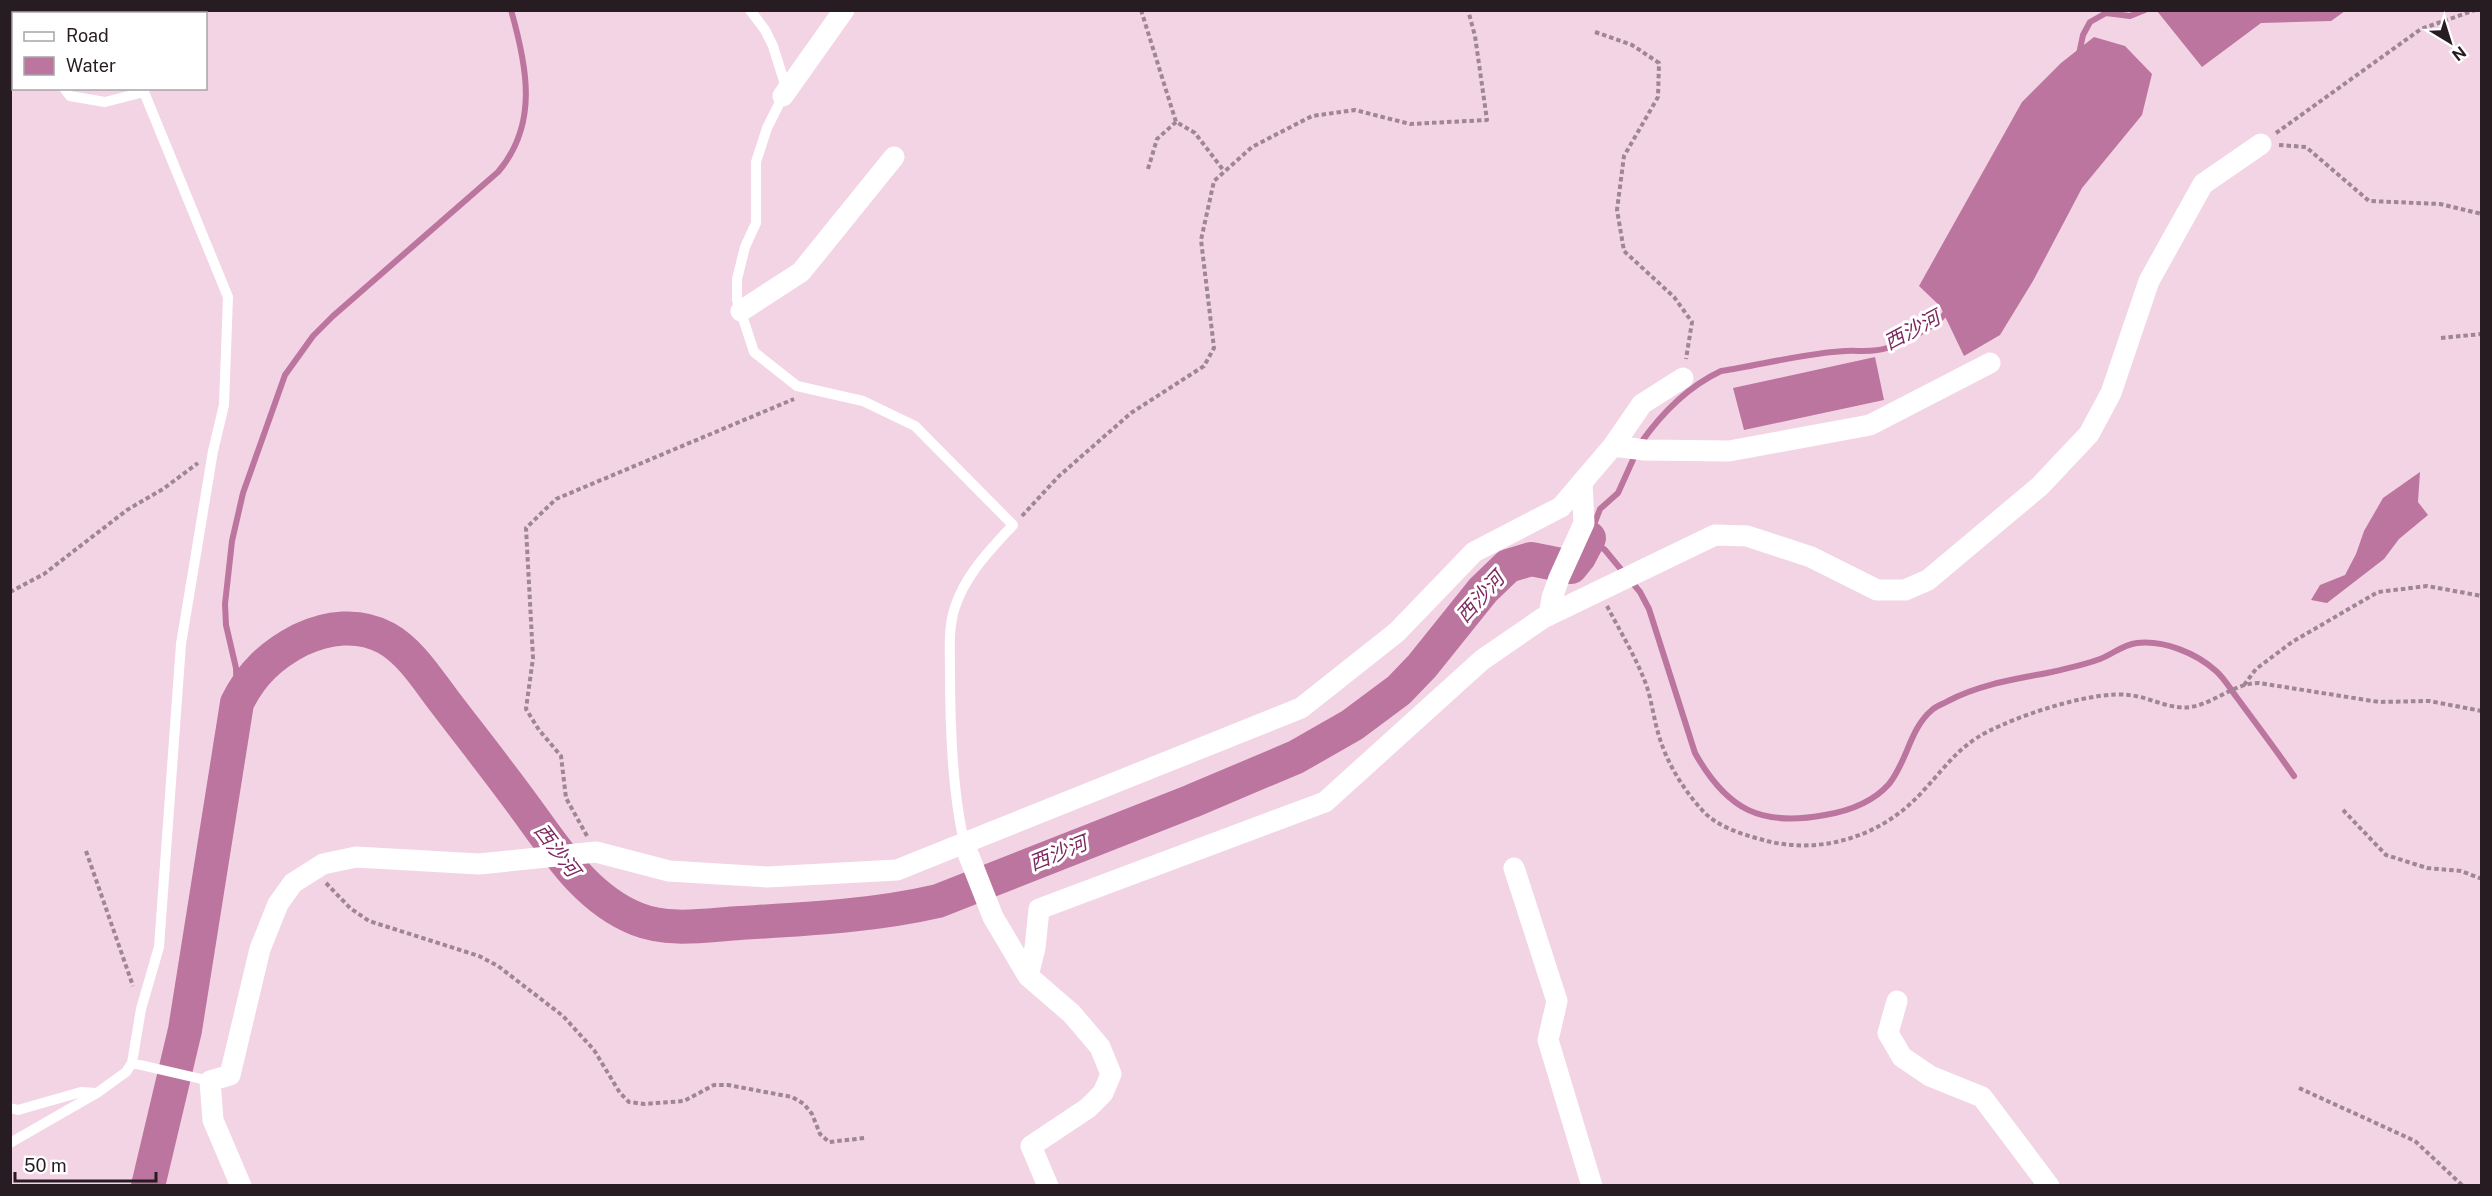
<svg xmlns="http://www.w3.org/2000/svg" width="2492" height="1196" font-family="'Public Sans','Noto Sans SC',sans-serif">
<rect width="100%" height="100%" fill="#f3d4e5"/>
<!-- water -->
<path fill="#bc759e" d="M2157 11H2345L2331 21 2261 23 2202 67Z
M2094 37 2125 46 2152 74 2142 115 2082 188 2033 281 2000 335 1964 356 1940 306 1919 286 2022 102 2061 63Z
M1875 357 1884 400 1744 430 1733 388Z
M2420 472 2418 502 2428 515 2399 539 2384 559 2327 603 2311 600 2320 585 2345 575 2356 554 2364 531 2383 498Z"/>
<g fill="none" stroke-linecap="round" stroke-linejoin="round">
<!-- stream -->
<path stroke="#bc759e" stroke-width="6" d="M2079 54 2083 35 2090 22 2106 13 2130 16 2145 10
M1640 444C1661 414 1687 387 1721 371 1760 365 1806 353 1845 351 1859 350 1873 353 1887 348 1903 343 1941 324 1948 309
M1624 573 1605 550 1589 538 1600 509 1618 493 1636 453
M1631 581 1640 592 1649 609 1695 753C1727 810 1761 827 1825 815 1849 811 1872 803 1889 784 1907 762 1910 728 1932 710 1936 706 1943 704 1948 701 1980 684 2016 679 2052 672 2068 668 2084 665 2100 659 2113 654 2122 645 2137 643 2164 640 2196 653 2216 671 2225 679 2231 690 2238 699 2257 725 2276 750 2294 776
M237 703 236 668 226 625 225 604 232 541 243 493 285 375 313 336 333 316 498 172C539 124 527 66 511 10"/>
<!-- river -->
<path stroke="#bc759e" stroke-width="34" d="M148 1186 185 1030 237 703C251 674 271 655 300 640 327 627 359 623 386 638 410 651 428 680 444 701 470 735 496 768 521 802 554 846 584 898 637 919 669 932 707 925 740 923 807 919 873 916 938 901L1192 801 1296 757 1352 725 1399 690 1422 666 1483 590 1508 566 1531 559 1571 567 1579 557 1589 538"/>
<!-- path -->
<path stroke="#9e8793" stroke-width="4" stroke-dasharray="4.5 3" stroke-linecap="butt" d="M1141 10 1176 122 1195 133 1224 171
M1595 32 1632 45 1659 63 1658 97 1624 156 1617 210 1624 251 1674 297 1692 322 1686 359
M2276 133 2421 29 2475 10
M2279 145 2306 147 2369 201 2440 204 2482 214
M1148 169 1157 139 1176 122
M2441 338 2482 334
M10 475H11
M1022 516 1059 476 1131 413 1204 366 1214 348 1201 240 1214 181 1252 147 1312 116 1355 110 1410 124 1487 120 1475 36 1468 10
M10 592 44 574 127 510 163 489 198 463
M1607 606C1621 633 1637 659 1647 687 1652 703 1654 720 1659 736 1667 763 1683 789 1702 810 1718 828 1745 835 1767 841 1824 855 1884 835 1923 791 1951 761 1961 742 2002 725 2033 711 2095 691 2129 695 2150 697 2169 710 2191 707 2215 703 2234 683 2259 683L2379 702 2429 701 2482 711
M2244 685 2256 669 2292 642 2378 592 2427 586 2482 596
M2343 810 2386 855 2427 868 2461 871 2482 879
M587 836 566 798 561 756 539 730 526 709 533 658 526 528 556 499 794 399
M86 851 133 986
M326 883 350 908 369 921 479 956 498 966 563 1016 594 1050 620 1093 629 1102 644 1104 684 1101 714 1085H728L792 1097 804 1104 812 1114 820 1134 829 1142 865 1138
M2299 1088 2415 1141 2463 1186"/>
<!-- lane -->
<path stroke="#fff" stroke-width="10" d="M750 10 765 30 773 46 784 81 783 96 767 128 756 162V223L745 247 737 279V300L754 352 797 386 863 401 915 426 1013 525C990 550 966 574 955 607 948 628 950 650 950 671 950 725 952 794 965 845
M152 14V10
M10 22 14 25
M64 88 70 96 105 102 144 92
M132 1063 210 1081
M10 1108 18 1110 81 1092 96 1093
M10 1143 97 1093 126 1072 132 1063 141 1009 159 947 181 644 213 451 224 405 228 297 144 92V88"/>
<!-- street -->
<path stroke="#fff" stroke-width="21" d="M783 96 844 10
M741 311 801 272 894 157
M1613 446 1645 450 1729 451 1870 425 1990 363
M1549 615 1552 598 1559 578 1584 523 1582 482
M969 856 993 917 1028 976 1072 1014 1100 1047 1111 1074 1103 1093 1088 1108 1031 1146 1048 1186
M1514 868 1557 1001 1548 1040 1592 1186
M1028 976 1035 948 1039 909 1325 802 1482 660 1543 618 1715 535 1747 536 1811 557 1877 590H1905L1928 580 2040 486 2089 434 2111 393 2149 281 2203 184 2261 144
M1897 1001 1888 1033 1902 1057 1930 1076 1982 1097 2049 1186
M241 1186 213 1120 210 1081 230 1075 260 949 278 904 293 883 323 864 356 857 479 864 596 852 669 871 767 877 897 870 1301 708 1397 632 1474 552 1561 507 1613 446 1642 404 1683 378"/>
</g>
<g text-anchor="middle" dominant-baseline="central" stroke-width="6" stroke-linejoin="round" paint-order="stroke">
<!-- water labels -->
<g font-size="20" font-style="italic" fill="#7d285f" stroke="#fff">
<text transform="translate(1912 330) rotate(-28)">西沙河</text>
<text transform="translate(1480 597) rotate(-48)">西沙河</text>
<text transform="translate(557 850) rotate(53)">西沙河</text>
<text transform="translate(1058 853) rotate(-22)">西沙河</text>
</g>
</g>
<!-- border -->
<rect width="2492" height="1196" fill="none" stroke="#271c22" stroke-width="24"/>
<!-- legend -->
<rect x="12" y="12" width="195" height="78" fill="#ffffff" stroke="#a9a4a7" stroke-width="1.5"/>
<rect x="24" y="32" width="30" height="9" fill="#ffffff" stroke="#a9a4a7" stroke-width="1.5"/>
<text x="66" y="42" font-size="18" fill="#271c22">Road</text>
<rect x="24" y="57" width="30" height="18" fill="#bc759e" stroke="#a9a4a7" stroke-width="1.5"/>
<text x="66" y="72" font-size="18" fill="#271c22">Water</text>
<!-- north arrow -->
<g transform="translate(2450 42) rotate(142)" stroke="#ffffff" stroke-width="4.5" paint-order="stroke">
<path d="M0-4.5L10 22L0 15L-10 22Z" fill="#271c22"/>
<text y="-9" font-size="16" font-weight="bold" text-anchor="middle" fill="#271c22">N</text>
</g>
<!-- scale -->
<path d="M15 1172v9h141v-9" fill="none" stroke="#271c22" stroke-width="3"/>
<text x="24" y="1172" font-size="18" fill="#271c22" stroke="#ffffff" stroke-width="4.5" paint-order="stroke">50 m</text>
</svg>
